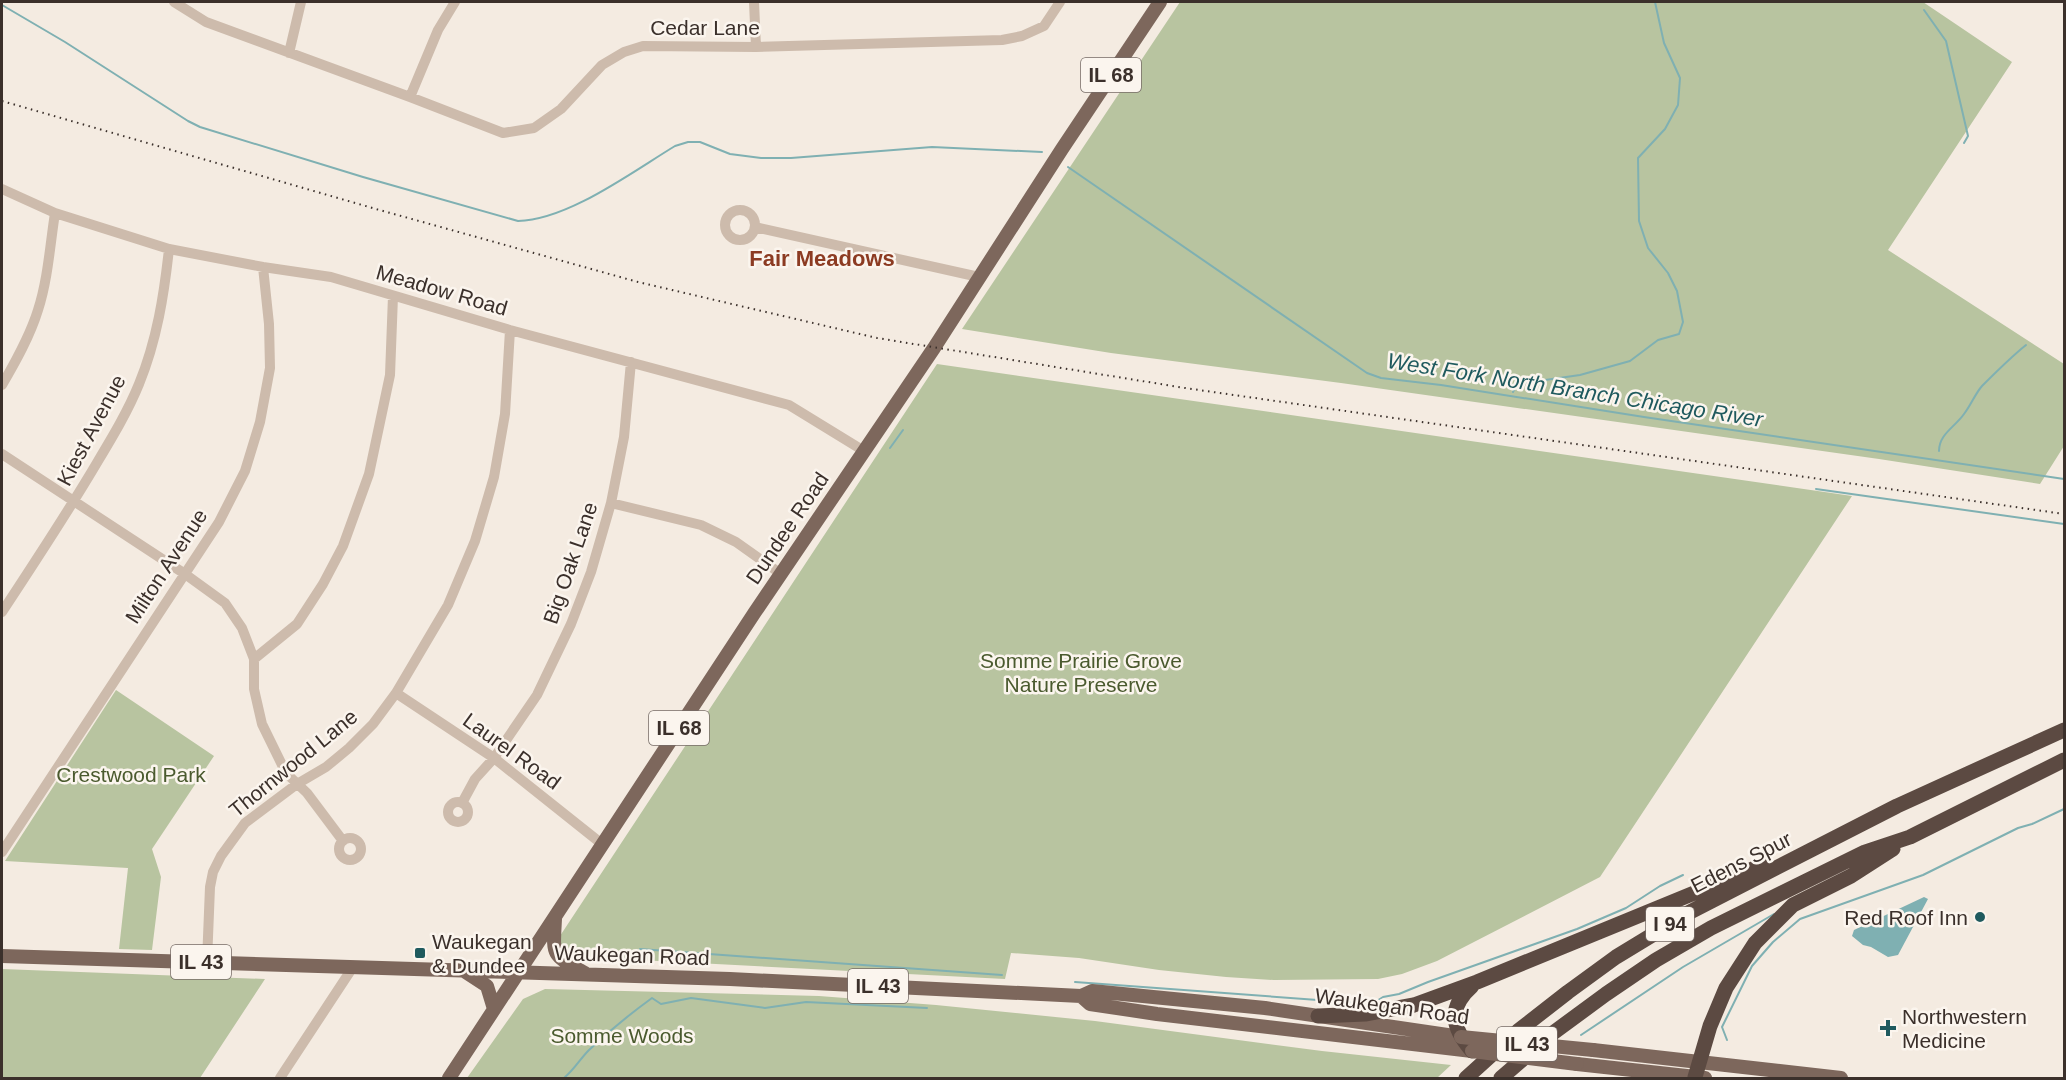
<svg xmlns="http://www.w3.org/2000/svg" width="2066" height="1080" font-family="Arial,sans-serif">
<rect width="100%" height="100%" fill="#f4ebe1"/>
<!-- green -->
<path fill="#b8c4a0" d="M1180 2H1923L2012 62 1888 250 2064 364V446L2040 484 1879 459 1341 383 1111 353 962 329Z
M937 364 1852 496 1600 877 1437 961 1402 974 1378 979 1274 980 1226 977 1159 970 1079 958 1011 953 1005 979 562 956 556 942Z
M116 690 214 756 152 849 161 877 152 950 119 949 128 868 5 861Z
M2 969 265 979 200 1078H2Z
M545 989 819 996 936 1005 1095 1021 1322 1051 1451 1065 1437 1078H467L523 999Z"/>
<!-- water -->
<path fill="#7fb0b2" d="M1924 897 1928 899 1898 955 1888 957 1871 947 1863 945 1852 936 1854 930Z"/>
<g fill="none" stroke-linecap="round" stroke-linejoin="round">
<!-- stream -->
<path stroke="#7fb0b2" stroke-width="2" d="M2 5 65 42 188 121 200 127 363 177 518 221C568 220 632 172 675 146L688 142H700L730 154 761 158H791L932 147 1042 152
M1924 10 1946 41 1968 136 1964 143
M1068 167 1367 373 1381 378 1441 385 1644 417 2064 479
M1513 392 1517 384 1580 375 1630 361 1658 340 1679 334 1683 322 1677 291 1668 273 1648 248 1639 221 1638 158 1665 129 1678 105 1680 78 1664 43 1655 2
M890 448 903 430
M1939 451C1939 434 1955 427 1964 414 1971 405 1975 394 1982 386 1996 372 2011 357 2026 345
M1816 489 2064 524
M640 949 1002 975
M1075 982 1372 1004 1383 997 1399 994 1428 982 1577 929 1626 908 1660 886 1683 875
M1581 1035 1683 967 1774 914
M1727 1040 1722 1027 1752 966 1773 942 1800 919 1923 875 2018 828 2032 824 2064 809
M564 1078C574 1070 580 1059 589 1050 609 1031 630 1014 652 998L661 1004 691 998 765 1008 806 1002 927 1008"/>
<!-- minor -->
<path stroke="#cdbbac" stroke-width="10" d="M174 2 206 22 410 97 503 133 534 128 561 109 602 65 624 52 643 46 756 47 1002 40 1022 36 1044 26 1060 2
M754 2 756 47
M289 53 301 2
M410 97 438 30 455 2
M2 189 55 213 169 249 263 267 331 277 510 330 789 405 864 451
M725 225a15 15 0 1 1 30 0a15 15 0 1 1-30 0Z
M755 227 979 277
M2 385C16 361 30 336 38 310 48 279 50 245 55 213
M2 454 185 574 225 603 242 628 254 659V689L262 724 286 773 307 793 343 841
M611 503 701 525 736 542 781 574
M2 612C35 562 68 512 98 461 113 436 128 411 139 384 157 340 164 295 169 249
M254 659 297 624 323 584 343 546 369 474 390 375 393 296
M396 693 494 758 602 844
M448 812a10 10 0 1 1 20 0a10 10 0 1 1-20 0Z
M462 803 475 779 494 758 537 695 571 624 591 572 611 503 624 437 631 362
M339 849a11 11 0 1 1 22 0a11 11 0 1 1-22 0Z
M2 852 219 522 245 471 260 422 270 368 269 324 263 267
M207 962 210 887 213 872 221 856 245 823 297 784 326 767 349 748 373 724 396 693 448 605 475 541 494 477 505 414 510 330
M280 1078 353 967"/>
<!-- major -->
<path stroke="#7d675c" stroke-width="14" d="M555 919C553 957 551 954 585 973
M2 956 730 979 1081 996 1092 991 1265 1008 1461 1037
M464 971 487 986 494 1009
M1081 996 1090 1004 1157 1014 1472 1051
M1593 1050 1841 1078
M1577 1064 1705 1078
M449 1078 755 612 934 348 1062 149 1160 2"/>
<!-- highway -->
<path stroke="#5c4a42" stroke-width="15" d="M1472 986C1447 1008 1452 1028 1472 1051
M1318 1016 1365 1014 1414 1005 1477 982 1765 864
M1695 1077 1710 1026 1726 988 1755 943 1793 905 1851 876 1893 849
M1466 1078 1518 1031 1568 992 1616 957 1690 912 1897 806 2064 730
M1501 1078 1553 1033 1606 994 1656 960 1711 928 1865 852 1910 837 2064 760"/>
<!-- rail -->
<path stroke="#3b302b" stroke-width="2" stroke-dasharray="1.5 4.5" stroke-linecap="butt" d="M2 101 376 209 638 282 877 338 1185 388 2064 514"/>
<!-- major-bridge -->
<path stroke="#7d675c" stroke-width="14" d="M1461 1037 1593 1050
M1472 1051 1577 1064"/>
</g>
<!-- markers -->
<g fill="#1f5a5e" stroke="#fbf5ee" stroke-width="2">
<circle cx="1980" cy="917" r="6"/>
<rect x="414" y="947" width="12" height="12" rx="3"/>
<path d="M1885 1019h6v6h6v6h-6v6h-6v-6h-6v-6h6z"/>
</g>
<g text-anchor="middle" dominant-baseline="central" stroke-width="5" stroke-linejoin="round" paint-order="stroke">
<!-- shield labels -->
<g fill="#fbf5ee" stroke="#756b66" stroke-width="1.5">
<rect x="1081" y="58" width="60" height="34" rx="4.5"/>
<rect x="649" y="711" width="60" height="34" rx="4.5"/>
<rect x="1646" y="907" width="48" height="34" rx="4.5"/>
<rect x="171" y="945" width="60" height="34" rx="4.5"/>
<rect x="848" y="969" width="60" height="34" rx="4.5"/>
<rect x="1497" y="1027" width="60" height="34" rx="4.5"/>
</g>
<g font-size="20" font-weight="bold" fill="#3b302b">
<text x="1111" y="75">IL 68</text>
<text x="679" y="728">IL 68</text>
<text x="1670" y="924">I 94</text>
<text x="201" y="962">IL 43</text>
<text x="878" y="986">IL 43</text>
<text x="1527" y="1044">IL 43</text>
</g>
<!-- street labels -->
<g font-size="21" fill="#3b302b" stroke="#fbf5ee">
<text x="705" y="27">Cedar Lane</text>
<text transform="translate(442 290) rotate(16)">Meadow Road</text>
<text transform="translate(91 430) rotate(-62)">Kiest Avenue</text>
<text transform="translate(787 528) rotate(-56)">Dundee Road</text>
<text transform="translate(570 563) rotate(-71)">Big Oak Lane</text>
<text transform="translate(166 566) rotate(-57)">Milton Avenue</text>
<text transform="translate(512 751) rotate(36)">Laurel Road</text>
<text transform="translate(293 763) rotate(-39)">Thornwood Lane</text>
<text transform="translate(1741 862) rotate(-27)">Edens Spur</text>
<text transform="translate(632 955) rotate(2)">Waukegan Road</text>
<text transform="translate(1392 1006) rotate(8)">Waukegan Road</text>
</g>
<!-- park labels -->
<g font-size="21" fill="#4a5a2e" stroke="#fbf5ee">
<text x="1081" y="660">Somme Prairie Grove<tspan x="1081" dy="24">Nature Preserve</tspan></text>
<text x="131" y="774">Crestwood Park</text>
<text x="622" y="1035">Somme Woods</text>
</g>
<!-- poi labels -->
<g font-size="21" fill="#3b302b" stroke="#fbf5ee" text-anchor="start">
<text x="1968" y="917" text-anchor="end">Red Roof Inn</text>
<text x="432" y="941">Waukegan<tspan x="432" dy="24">&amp; Dundee</tspan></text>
<text x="1902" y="1016">Northwestern<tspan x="1902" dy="24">Medicine</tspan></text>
</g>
<!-- neighbourhood labels -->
<g font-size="22" font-weight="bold" fill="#8c3b22" stroke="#fbf5ee">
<text x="822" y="258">Fair Meadows</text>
</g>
<!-- water labels -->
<g font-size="22" font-style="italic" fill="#1f5a5e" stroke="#fbf5ee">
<text transform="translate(1575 390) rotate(9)">West Fork North Branch Chicago River</text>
</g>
</g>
<!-- border -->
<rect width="2066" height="1080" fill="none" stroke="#3b302b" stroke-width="6"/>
</svg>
